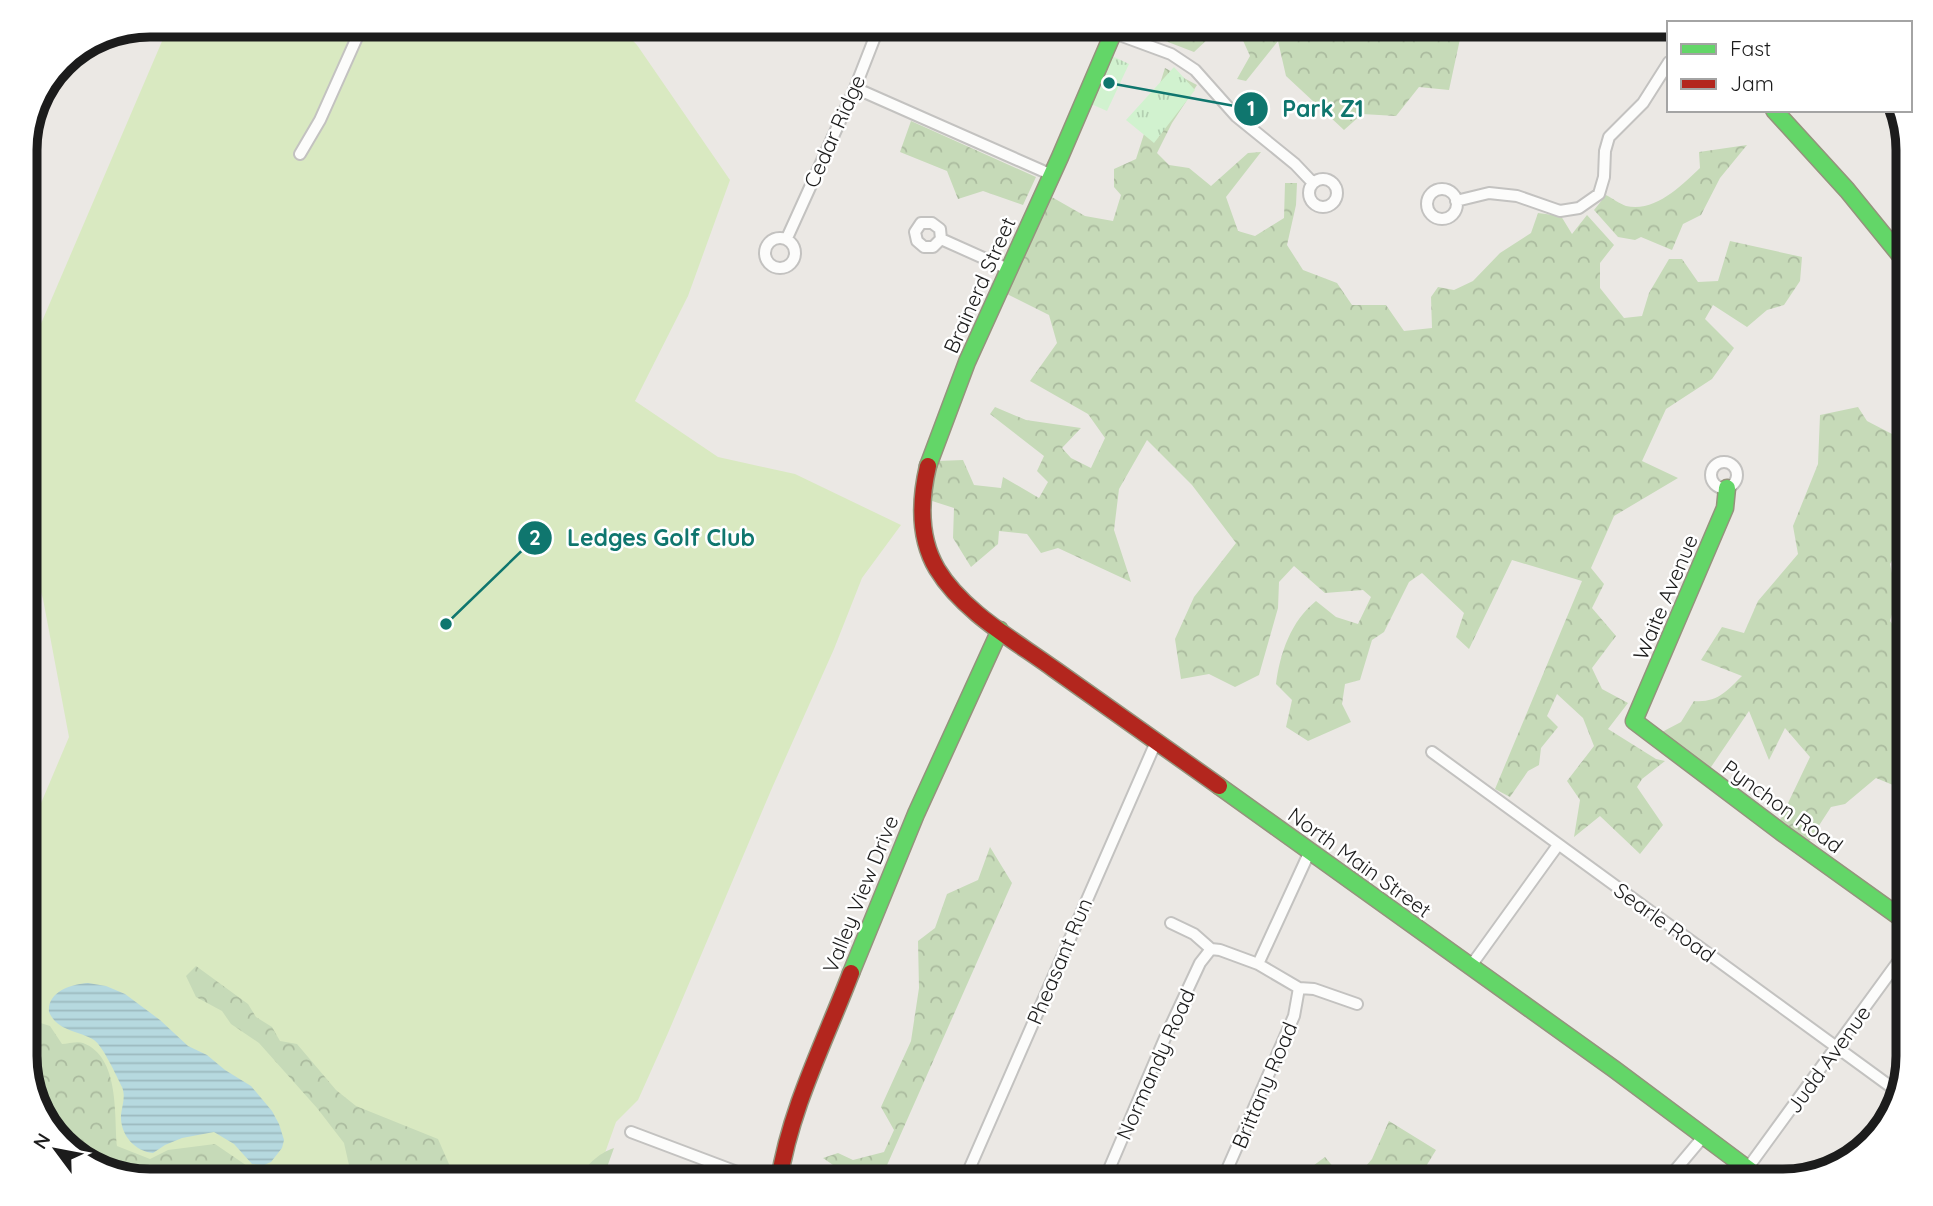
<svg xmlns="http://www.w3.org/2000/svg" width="1933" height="1206" font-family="Quicksand,sans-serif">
<defs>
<pattern id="forest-crowns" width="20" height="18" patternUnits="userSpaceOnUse" patternTransform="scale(1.75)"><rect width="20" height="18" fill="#c6dab8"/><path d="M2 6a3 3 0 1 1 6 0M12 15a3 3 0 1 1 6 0" fill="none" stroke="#aaba9e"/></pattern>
<pattern id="park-tufts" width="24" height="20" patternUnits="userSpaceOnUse" patternTransform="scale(1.75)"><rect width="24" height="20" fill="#d1f2cf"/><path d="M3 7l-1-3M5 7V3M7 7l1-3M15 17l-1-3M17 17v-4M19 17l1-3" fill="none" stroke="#b3cfb1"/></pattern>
<pattern id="water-rules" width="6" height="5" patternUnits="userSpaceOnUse" patternTransform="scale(1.75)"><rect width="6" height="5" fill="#b6d9df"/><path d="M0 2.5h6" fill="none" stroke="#9cbabf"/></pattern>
</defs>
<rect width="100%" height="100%" fill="#ebe8e4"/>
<!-- grass -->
<path fill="#d9e9c1" d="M169 25H618L637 45 730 180 688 296 635 401 718 457 795 474 901 525 862 578 834 649 772 788 668 1033 638 1100 616 1122 595 1181H150L81 1161 42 1119 25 1064V841L69 737 43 599 25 539V361Z"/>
<!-- forest -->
<path fill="url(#forest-crowns)" d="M1169 24H1223V25L1194 52 1129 27Z
M1236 25V24L1463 25 1449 90 1419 87 1396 116 1362 114 1344 130 1286 76 1278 41 1246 81 1237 79 1250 56Z
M1165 68 1197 85 1172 123 1157 153 1169 165 1189 168 1211 186 1248 153 1261 152 1226 197 1238 231 1255 236 1284 218 1285 183H1297L1296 205 1287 245 1303 270 1337 283 1352 305H1386L1404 331 1432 328 1431 297 1438 287 1454 290 1473 281 1500 253 1531 233 1538 213 1561 216 1572 234 1587 215 1614 245 1600 263V288L1624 318 1642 316 1649 293 1669 259H1682L1698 282 1718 281 1730 241 1802 257 1800 281 1784 305 1767 310 1747 327 1713 305 1705 319 1734 348 1712 379 1666 409 1642 461 1678 478 1614 516 1591 568 1604 584 1592 608 1616 636 1592 668 1602 689 1628 703 1608 729 1656 759 1665 761 1642 779 1637 787 1663 825 1640 854 1600 816 1574 837 1580 800 1567 781 1594 746 1583 718 1557 694 1547 716 1558 727 1541 748 1539 765 1528 771 1510 797 1495 789 1582 581 1512 560 1469 649 1456 637 1464 613 1422 573 1409 582 1384 632 1372 640 1360 680 1345 684 1342 704 1351 722 1308 741 1286 727 1292 700 1276 684C1280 653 1291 621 1316 601L1336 617 1358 624 1371 597 1363 590 1325 593 1294 566 1279 582 1278 608 1259 675 1235 687 1209 674 1181 679 1175 639 1194 597 1236 543 1192 485 1147 440 1119 489 1114 530 1131 582 1058 548 1041 553 1027 534 999 531 998 544 971 567 953 538 954 508 929 500 938 461 963 460 974 485 1001 488 1003 477 1039 498 1048 482 1037 471 1044 456 990 414 995 407 1026 420 1081 428 1062 448 1071 458 1091 468 1105 438 1088 414 1030 381 1057 343 1049 315 1005 293 1050 196 1085 216 1113 221 1121 195 1114 187V169L1136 159Z
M911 121 1036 177 1023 205 983 191 958 199 947 171 900 152Z
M1747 145 1720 178 1701 215 1683 224 1672 250 1641 237 1635 240 1618 237 1594 210 1606 195C1612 198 1620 204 1626 206 1655 213 1682 185 1700 168L1699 152Z
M1858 407 1867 421 1892 434 1902 450 1908 448V533L1890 564 1897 597 1890 621 1908 647V783L1905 790 1876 778 1845 804 1831 807 1809 841 1780 820 1810 757 1785 728 1769 760 1749 711 1709 770 1662 732 1681 722 1694 701C1717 703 1727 691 1742 676L1701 660 1722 627 1744 633 1758 601 1798 554 1793 526 1818 464 1820 415Z
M990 847 1012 883 880 1181H856L823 1158 838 1153 853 1160 884 1152 894 1130 881 1107 911 1041 919 988 918 941 935 928 947 894 978 880Z
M196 966 248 1004 256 1017 272 1027 280 1041 297 1044 336 1090 356 1106 438 1139 452 1171 459 1181H301L309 1167 341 1176 349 1165 344 1143 317 1108 259 1043 231 1024 222 1011 196 997 186 976Z
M25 1018 50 1026 62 1044C68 1044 77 1041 83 1043 120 1057 114 1115 117 1146L150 1159 168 1150 215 1144 269 1181H150L81 1161 42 1119 25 1064Z
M1389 1121 1436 1150 1417 1181H1353L1372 1159Z
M614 1148 602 1181H579C584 1166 599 1153 614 1148Z
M1325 1157 1345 1181H1292L1294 1180Z"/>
<!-- park -->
<path fill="url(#park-tufts)" d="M1110 55 1129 64 1107 111 1089 103Z
M1174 67 1195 90 1154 143 1126 120Z"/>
<!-- water -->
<path fill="url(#water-rules)" d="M88 983 106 986 125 994 160 1020 188 1046 207 1055 225 1070 251 1086 272 1111 279 1124 284 1140 282 1148 271 1162 264 1165 252 1164 234 1144 214 1132 182 1138 165 1145 153 1153C134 1151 120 1134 121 1115 122 1105 126 1097 122 1087 117 1077 103 1046 94 1040 78 1030 58 1032 49 1012 47 992 71 984 88 983Z"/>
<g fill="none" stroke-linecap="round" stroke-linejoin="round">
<defs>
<path id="street" d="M1114 33 1171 54 1195 70 1236 116 1295 164 1313 183
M855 88 1052 175
M300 154 320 120 363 24
M1309 193a14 14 0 1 1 28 0a14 14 0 1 1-28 0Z
M1427 204a15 15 0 1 1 30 0a15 15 0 1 1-30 0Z
M1456 201 1489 193 1517 196 1560 211 1579 208 1599 194 1604 177 1605 151 1609 137 1643 103 1669 62
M765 253a15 15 0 1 1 30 0a15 15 0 1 1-30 0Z
M787 238 855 88 880 24
M941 239 933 247H924L917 241 915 232 921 223H932L940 229 941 239 1008 269
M1711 475a13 13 0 1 1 26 0a13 13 0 1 1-26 0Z
M1432 752 1898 1092
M1171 923 1194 934 1211 949 1220 950 1258 964 1299 988 1314 989 1357 1004
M1258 964 1310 851
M1470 967 1558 845
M631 1132 761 1181
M1747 1169 1908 948
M964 1181 1156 742
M1104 1181 1165 1038 1200 963 1211 949
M1222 1181 1294 1016 1299 988
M1666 1181 1703 1137"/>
<path id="fast" d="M1774 110 1847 190 1908 265
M928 466 967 362 1060 157 1117 24
M1727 488 1725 508 1634 721 1781 832 1908 923
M1219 786 1614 1069 1764 1181
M851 973 916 814 1000 630"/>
<path id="jam" d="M928 466C920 500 918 537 937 569 963 612 1014 640 1054 669 1109 708 1164 747 1219 786
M779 1181C790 1109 825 1041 851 973"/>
</defs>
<!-- street casing -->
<use href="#street" stroke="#c3c2c0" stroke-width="14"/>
<!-- fast casing -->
<use href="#fast" stroke="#94937c" stroke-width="19"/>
<!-- jam casing -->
<use href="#jam" stroke="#94937c" stroke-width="19"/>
<!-- street -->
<use href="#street" stroke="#fcfcfb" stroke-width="10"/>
<!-- fast -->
<use href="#fast" stroke="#63d668" stroke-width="16"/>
<!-- jam -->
<use href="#jam" stroke="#b3261e" stroke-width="16"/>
</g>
<g text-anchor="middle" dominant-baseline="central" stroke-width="5" stroke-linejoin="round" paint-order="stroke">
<!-- street labels -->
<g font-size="21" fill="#1c1c1c" stroke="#fff">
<text transform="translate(834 131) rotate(-66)">Cedar Ridge</text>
<text transform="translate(979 285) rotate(-66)">Brainerd Street</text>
<text transform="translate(1665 597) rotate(-67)">Waite Avenue</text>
<text transform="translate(1783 806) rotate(36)">Pynchon Road</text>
<text transform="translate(1360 862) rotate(36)">North Main Street</text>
<text transform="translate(860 894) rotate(-68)">Valley View Drive</text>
<text transform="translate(1665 922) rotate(36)">Searle Road</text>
<text transform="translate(1059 961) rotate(-67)">Pheasant Run</text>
<text transform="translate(1828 1059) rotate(-54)">Judd Avenue</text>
<text transform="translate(1155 1064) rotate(-66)">Normandy Road</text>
<text transform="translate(1264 1085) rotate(-67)">Brittany Road</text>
</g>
</g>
<!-- crop -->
<path d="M0 0H1933V1206H0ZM150 37H1783A113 113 0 0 1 1896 150V1056A113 113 0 0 1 1783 1169H150A113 113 0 0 1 37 1056V150A113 113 0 0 1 150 37Z" fill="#fff" fill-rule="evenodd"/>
<path fill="none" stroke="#1c1c1c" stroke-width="9" d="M150 37H1783A113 113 0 0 1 1896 150V1056A113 113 0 0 1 1783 1169H150A113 113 0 0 1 37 1056V150A113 113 0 0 1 150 37Z"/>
<!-- callouts -->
<path fill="none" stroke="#0f766e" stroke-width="2.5" d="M1109 83L1251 109M446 624L535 538"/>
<g fill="#0f766e" stroke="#fff" stroke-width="2.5">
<circle cx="1109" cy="83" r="7"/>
<circle cx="446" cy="624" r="7"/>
<circle cx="1251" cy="109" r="18"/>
<circle cx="535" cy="538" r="18"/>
</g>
<g font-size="21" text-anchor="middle" font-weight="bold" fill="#fff">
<text x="1251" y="116">1</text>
<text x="535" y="545">2</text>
</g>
<g font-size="23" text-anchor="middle" font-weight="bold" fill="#0f766e" stroke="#fff" stroke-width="5" stroke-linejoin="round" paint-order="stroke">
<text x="1323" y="117">Park Z1</text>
<text x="661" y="546">Ledges Golf Club</text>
</g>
<!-- legend -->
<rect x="1667" y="21" width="245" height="91" fill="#ffffff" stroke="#a4a4a4" stroke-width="2"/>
<rect x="1681" y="44" width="35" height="10" fill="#63d668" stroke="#a4a4a4" stroke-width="2"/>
<text x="1730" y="56" font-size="21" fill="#1c1c1c">Fast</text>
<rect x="1681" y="79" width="35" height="10" fill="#b3261e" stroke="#a4a4a4" stroke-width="2"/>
<text x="1730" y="91" font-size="21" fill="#1c1c1c">Jam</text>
<!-- north arrow -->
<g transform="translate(56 1150) rotate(302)" stroke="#ffffff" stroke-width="5" paint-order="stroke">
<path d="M0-5L12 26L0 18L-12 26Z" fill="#1c1c1c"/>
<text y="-10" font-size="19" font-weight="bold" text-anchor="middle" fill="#1c1c1c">N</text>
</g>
</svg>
